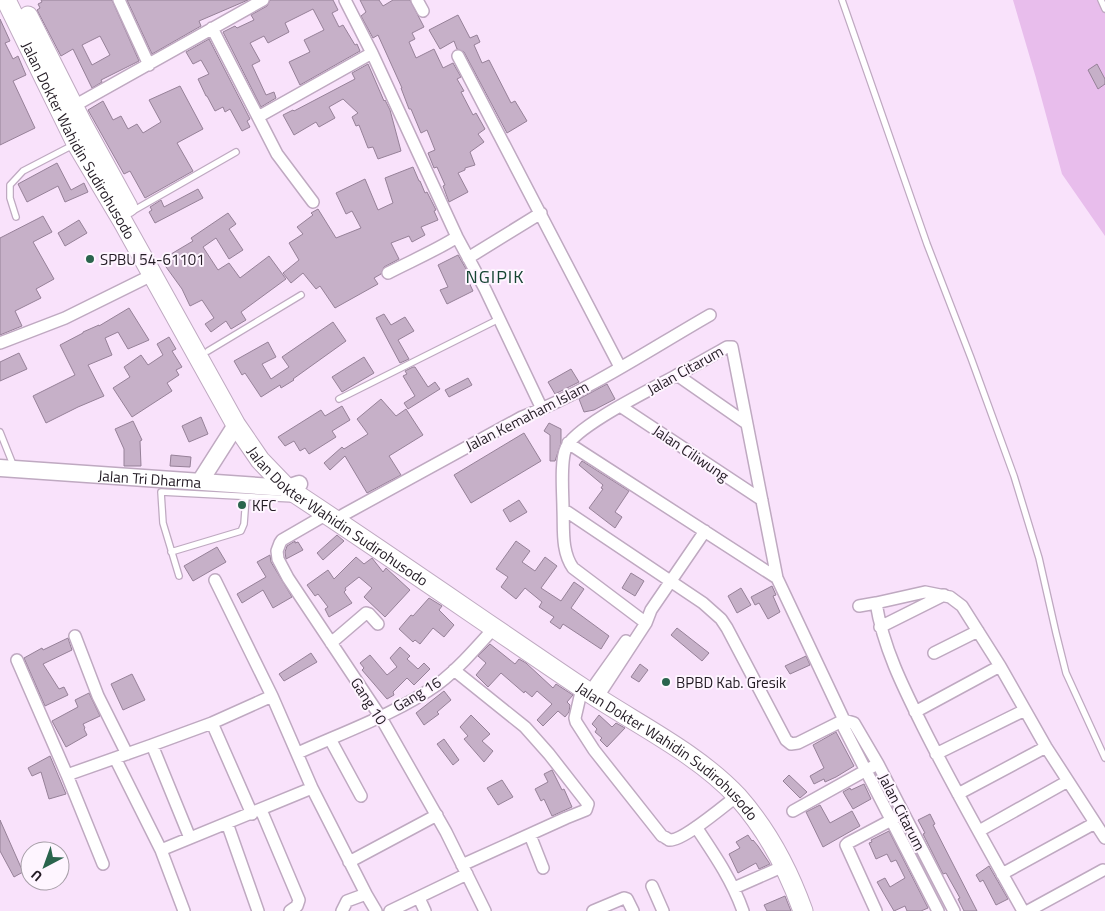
<svg xmlns="http://www.w3.org/2000/svg" width="1105" height="911" font-family="'Titillium Web',sans-serif">
<rect width="100%" height="100%" fill="#f9e2fb"/>
<!-- green -->
<path fill="#e8bdec" d="M1013 0H1105V236L1062 174 1036 78Z"/>
<!-- building -->
<path fill="#c6b0c8" stroke="#968198" fill-rule="evenodd" d="M41 0H112L139 61 101 80 102 82 92 88 73 49 61 56 37 10 40 8 38 4 42 2ZM100 36 110 55 92 65 82 45Z
M127 0H248L199 21 201 26 152 54Z
M270 0H333L338 10 332 13 339 27 343 25 355 45 357 44 360 51 300 85 289 62 310 52 304 40 324 30 313 9 285 23 289 32 268 43 264 36 250 43 260 61 252 65 266 95 274 92 276 98 261 107 223 32 235 26 237 28 254 20 251 15 267 6Z
M360 0H379L383 6 393 0H410L424 27 412 33 415 39 409 42 416 58 434 49 443 68 453 63 461 77 457 79 464 91 461 92 473 115 476 113 485 129 478 134 484 142 470 152 475 165 465 168V170L458 173 468 192 449 202 443 186 445 185 437 167 434 168 428 153 435 150 427 130 421 133 411 109H409L401 88H402L378 35 373 38 361 16 366 12Z
M458 15 470 38 477 35 480 42 474 45 482 63 489 60 511 103 515 101 527 121 507 133 464 52 457 49 454 41 440 49 429 30Z
M0 19 10 41 5 43 13 59 18 56 26 75 13 81 35 128 0 145Z
M209 39 250 119 247 121 250 127 242 131 230 109 225 112 223 107 215 111 207 96H206L198 79 209 74 201 60 193 64 186 52Z
M368 64 384 101 385 100 390 110 401 151 378 159 373 147 368 148 359 125 356 126 352 117 358 113 343 99 329 107 335 118 319 127 316 122 294 135 283 115 293 110 294 111 355 79 352 73Z
M1097 64 1105 79V84L1098 89 1088 70Z
M180 86 203 129 177 143 193 171 145 198 130 171 124 174 88 110 103 101 113 120 121 116 128 129 137 124 143 133 161 122 149 100Z
M57 163 71 190 84 183 88 192 65 202 58 186 27 202 18 184Z
M413 167 419 181H420L425 193 427 192 436 210 434 211 438 220 421 227 425 235 412 242 409 236 391 243 399 259 384 267 381 274 374 278 378 284 335 308 320 286 316 289 303 273 291 283 283 273 299 260 289 243 303 234 297 227 313 215 311 213 318 209 336 238 361 228 352 211 346 214 336 193 365 179 378 210 393 203 385 178Z
M198 189 203 198 155 223 149 212 152 210 150 207 161 200 164 207Z
M228 213 236 224 229 229 243 250 229 259 216 238 203 247 218 270 229 263 240 278 269 256 286 279 241 312 246 320 231 329 226 321 211 332 205 324 214 318 202 300 190 306 182 289 161 260 193 241 191 238Z
M43 216 52 232 33 242 54 279 36 289 41 298 15 311 22 326 0 335V238Z
M79 220 87 233 65 246 58 233Z
M458 255 469 274 466 276 473 291 447 304 440 290 448 287 438 265Z
M129 308 149 340 128 349 118 332 105 338 112 355 88 365 104 396 78 407 46 423 33 396 75 375 60 345 83 333V332L99 325V326Z
M384 314 391 325 405 317 414 331 398 340 409 359 400 363 376 318Z
M333 322 346 341 293 379 294 380 281 388 280 385 261 397 245 373 242 375 234 361 268 342 276 357 262 364 271 379 289 367 282 357Z
M169 337 176 349 172 351 182 367 176 370 179 375 167 383 172 391 132 417 113 388 130 377 124 367 141 355 148 365 163 355 157 344Z
M19 353 27 369 0 381V362Z
M364 357 374 373 342 392 332 377Z
M413 367H415L428 387 435 382 440 389 408 409 404 403 415 396 403 376 407 374 405 371Z
M571 369 579 382 555 394 548 382Z
M468 378 472 385 449 397 445 390Z
M607 384 615 399 594 410 584 412 579 399Z
M381 399 396 416 406 409 423 435 389 456 401 475 367 493 345 456 330 470 324 463 342 447 344 449 368 434 357 419Z
M342 406 350 420 332 431 336 437 309 454 305 448 300 451 294 441 285 446 278 437 321 410 325 416Z
M201 417 208 434 189 442 182 426Z
M133 421 142 440 140 441 141 466H124V449L115 429Z
M549 423 561 429V443L555 461H550V435L544 431Z
M524 433 541 461 471 503 454 475Z
M171 455 191 457 190 467 170 466Z
M582 461 629 491 615 512 622 517 615 528 589 508 603 489 601 488 603 485 579 465Z
M519 500 527 512 510 522 503 510Z
M337 535 344 541 323 560 317 553Z
M295 541V543L298 542 303 550 286 559 285 552 287 546Z
M516 541 530 551 522 562 535 571 545 557 557 566 541 588 561 601 574 582 584 589 571 608 609 636 601 649 563 624 560 629 550 622 554 617 539 607 542 602 525 588 516 599 501 587 508 577 496 569Z
M217 547 226 562 193 581 184 566Z
M270 555 271 562 292 597 273 608 263 590 242 603 237 594 266 577 257 562Z
M356 557 364 564 372 558 383 572 386 568 410 590 385 617 364 597 372 588 359 577 345 588 346 590 344 592 352 603 329 617 325 609 328 607 318 594 315 596 307 585 328 570 334 579Z
M631 573 644 581 635 596 622 588Z
M772 586 776 595 773 596 780 612 768 619 759 603 755 605 751 597Z
M741 588 751 605 737 613 728 596Z
M429 598 442 606 439 610 454 625 444 637 433 628 420 644 415 640 413 642 399 629 411 615 413 616Z
M677 628 709 653 702 661 671 635Z
M68 638 72 650 43 664 59 689 64 687 68 695 45 706 24 658 42 648 43 650Z
M490 644 515 664 519 659 526 663 553 688 556 684 573 695 567 702 570 705 569 712 565 717 558 711 543 726 537 720 552 704 537 691 532 697 525 691 524 693 501 673 488 687 476 675 486 663 478 656Z
M400 647 410 656 407 659 418 669 424 663 430 669 414 685 407 678 393 692 394 695 387 699 362 670 364 668 360 663 370 655 387 675 397 667 390 658Z
M311 653 317 662 284 681 279 674Z
M806 656 810 665 790 674 785 666Z
M640 664 648 670 639 682 631 677Z
M132 674 145 700 123 710 111 684Z
M444 691 451 700 437 712 439 714 424 725 416 713Z
M89 693 100 716 83 724 85 728 84 729 87 735 66 747 52 721 78 707 75 700Z
M471 715 490 734 482 741 493 751 484 762 464 739 468 736 460 727Z
M599 715 612 727 616 723 625 728 607 747 600 740 602 738 595 732 597 729 592 724Z
M836 732 854 766 836 777 825 782 824 779 814 784 810 776 824 768 813 745Z
M444 739 459 760 453 765 437 744Z
M50 756 66 794 49 799 41 772 32 776 28 768Z
M552 770 562 790 564 789 572 807 552 816 544 799 541 801 535 789 548 782 544 774Z
M789 775 807 792 800 798 783 781Z
M502 780 513 797 498 805 487 788Z
M864 784 871 799 853 809 843 792 850 788 851 790Z
M820 805 830 823 852 811 860 826 823 847 806 812Z
M930 814 935 824 933 825 977 911H964L958 899 960 898 946 873 943 874 923 834 925 833 918 820Z
M0 820 23 872 14 877 0 851Z
M889 831 928 908 921 911H907L905 906 894 911 877 882 885 878 890 887 905 878 896 860 891 862 887 854 876 859 869 843 872 842 871 840Z
M748 835 752 841 753 840 758 846 770 864 759 869 756 863 738 873 729 854 740 848 736 842Z
M989 866 1008 899 996 905 983 880 980 882 976 875Z
M785 896 791 911H767L764 905Z"/>
<g fill="none" stroke-linecap="round" stroke-linejoin="round">
<defs>
<path id="service" d="M842 0 927 244 971 358 1014 476 1039 558 1056 633 1066 673 1105 758
M1101 0 1105 9
M131 212 236 152
M16 217 10 198V185L23 171 75 144
M208 351 301 295
M339 399 499 319
M0 432 14 467
M171 552 241 531 244 524 246 497
M179 576 163 523 161 492 294 499"/>
<path id="minor" d="M119 0 149 65
M345 0 372 53 457 237 485 289 542 409
M417 0 423 11
M212 28 258 117 372 53
M458 56 620 367
M74 106 263 0
M258 117 277 154 313 202
M468 258 541 213
M388 273C411 261 435 251 457 237
M0 343 65 318 152 275
M677 375 746 423
M620 406 762 500
M568 443 777 578
M563 509 703 603 721 619 727 628 786 740 791 744 798 743 844 720 777 578 732 347H727C711 356 694 366 677 375 654 388 575 426 566 448 560 461 563 494 563 509 564 529 561 551 573 568L646 623
M327 514 282 540 280 543 277 551 278 559 288 578 380 716 446 832 485 911
M343 515 522 417C588 391 649 350 710 315
M859 606 876 603
M880 627 944 595
M75 636 98 696 127 754
M331 643 366 613 369 614 378 624
M934 653 978 631
M17 660 67 775 103 864
M454 670 525 727 549 754 588 804 586 810 566 818 462 865
M582 688 575 718 576 722 594 750 662 836C663 836 668 839 669 840 682 842 725 805 737 796
M589 693 626 641
M597 698 646 623 651 610 705 531
M915 712 1000 666
M212 723 252 814
M330 739 361 796
M298 753C344 732 396 714 438 684 459 668 477 647 495 627
M936 754 1025 710
M115 758 161 850
M67 775 152 745
M312 788 366 894 347 901 342 911
M958 794 1046 747
M261 810 299 900 297 906 290 911
M793 811 872 767
M227 823 258 911
M696 827C714 854 732 880 743 911
M979 831 1068 781
M530 835 543 868
M190 838 152 745 212 723 272 696
M349 862 437 815
M1002 874 1095 823
M652 886 663 911
M734 888 784 866
M366 894 376 911
M419 898 425 911
M184 911 161 850 312 788 272 696 215 580
M390 911 467 874
M593 911 624 898 627 899 633 911
M876 911 846 845 848 843 899 816
M938 911 844 728V720L854 723 878 764 954 911
M1023 911C989 850 954 789 923 727 903 687 883 647 876 603L925 592 950 597 962 606 1000 666 1046 747 1105 838
M1028 911 1103 870"/>
<g id="secondary">
<path id="s1" d="M0 468 287 488 299 484"/>
<path d="M201 480 236 425"/>
</g>
<g id="trunk">
<path id="s2" d="M6 0 76 143 123 222 236 425 260 460 287 488C386 553 483 621 581 687 632 722 695 751 738 797 768 831 788 869 803 911"/>
<path d="M28 16 82 123 128 207"/>
</g>
</defs>
<!-- service casing -->
<use href="#service" stroke="#bfa9c1" stroke-width="8"/>
<!-- minor casing -->
<use href="#minor" stroke="#bfa9c1" stroke-width="14"/>
<!-- secondary casing -->
<use href="#secondary" stroke="#bfa9c1" stroke-width="19"/>
<!-- trunk casing -->
<use href="#trunk" stroke="#bfa9c1" stroke-width="21"/>
<!-- service -->
<use href="#service" stroke="#fff" stroke-width="5.5"/>
<!-- minor -->
<use href="#minor" stroke="#fff" stroke-width="11"/>
<!-- secondary -->
<use href="#secondary" stroke="#fff" stroke-width="16"/>
<!-- trunk -->
<use href="#trunk" stroke="#fff" stroke-width="19"/>
</g>
<!-- markers -->
<g fill="#2a644d" stroke="#fef5ff" stroke-width="2">
<circle cx="90" cy="259" r="5"/>
<circle cx="242" cy="505" r="5"/>
<circle cx="666" cy="682" r="5"/>
</g>
<g text-anchor="middle" dominant-baseline="central" stroke-width="4" stroke-linejoin="round" paint-order="stroke">
<!-- street labels -->
<g font-size="15" fill="#231b24" stroke="#fef5ff">
<text stroke="none"><textPath href="#s2" startOffset="158">Jalan Dokter Wahidin Sudirohusodo</textPath></text>
<text transform="translate(685 370) rotate(-29)">Jalan Citarum</text>
<text transform="translate(527 416) rotate(-27)">Jalan Kemaham Islam</text>
<text transform="translate(691 453) rotate(34)">Jalan Ciliwung</text>
<text stroke="none"><textPath href="#s1" startOffset="150">Jalan Tri Dharma</textPath></text>
<text stroke="none"><textPath href="#s2" startOffset="622">Jalan Dokter Wahidin Sudirohusodo</textPath></text>
<text transform="translate(417 694) rotate(-31)">Gang 16</text>
<text transform="translate(369 701) rotate(57)">Gang 10</text>
<text stroke="none"><textPath href="#s2" startOffset="1028">Jalan Dokter Wahidin Sudirohusodo</textPath></text>
<text transform="translate(902 812) rotate(63)">Jalan Citarum</text>
</g>
<!-- poi labels -->
<g font-size="15" fill="#231b24" stroke="#fef5ff" text-anchor="start">
<text x="100" y="259">SPBU 54-61101</text>
<text x="252" y="505">KFC</text>
<text x="676" y="682">BPBD Kab. Gresik</text>
</g>
<!-- quarter labels -->
<g font-size="18" letter-spacing="1" fill="#154432" stroke="#fef5ff">
<text x="495" y="276">NGIPIK</text>
</g>
</g>
<!-- north arrow -->
<g transform="translate(45 866) rotate(221)"><circle r="24" fill="#fef5ff" stroke="#a69ea7"/>
<path d="M0-4L9 19L0 12L-9 19Z" fill="#2a644d"/>
<text y="-8" font-size="14" font-weight="bold" text-anchor="middle" fill="#231b24">U</text>
</g>
</svg>
